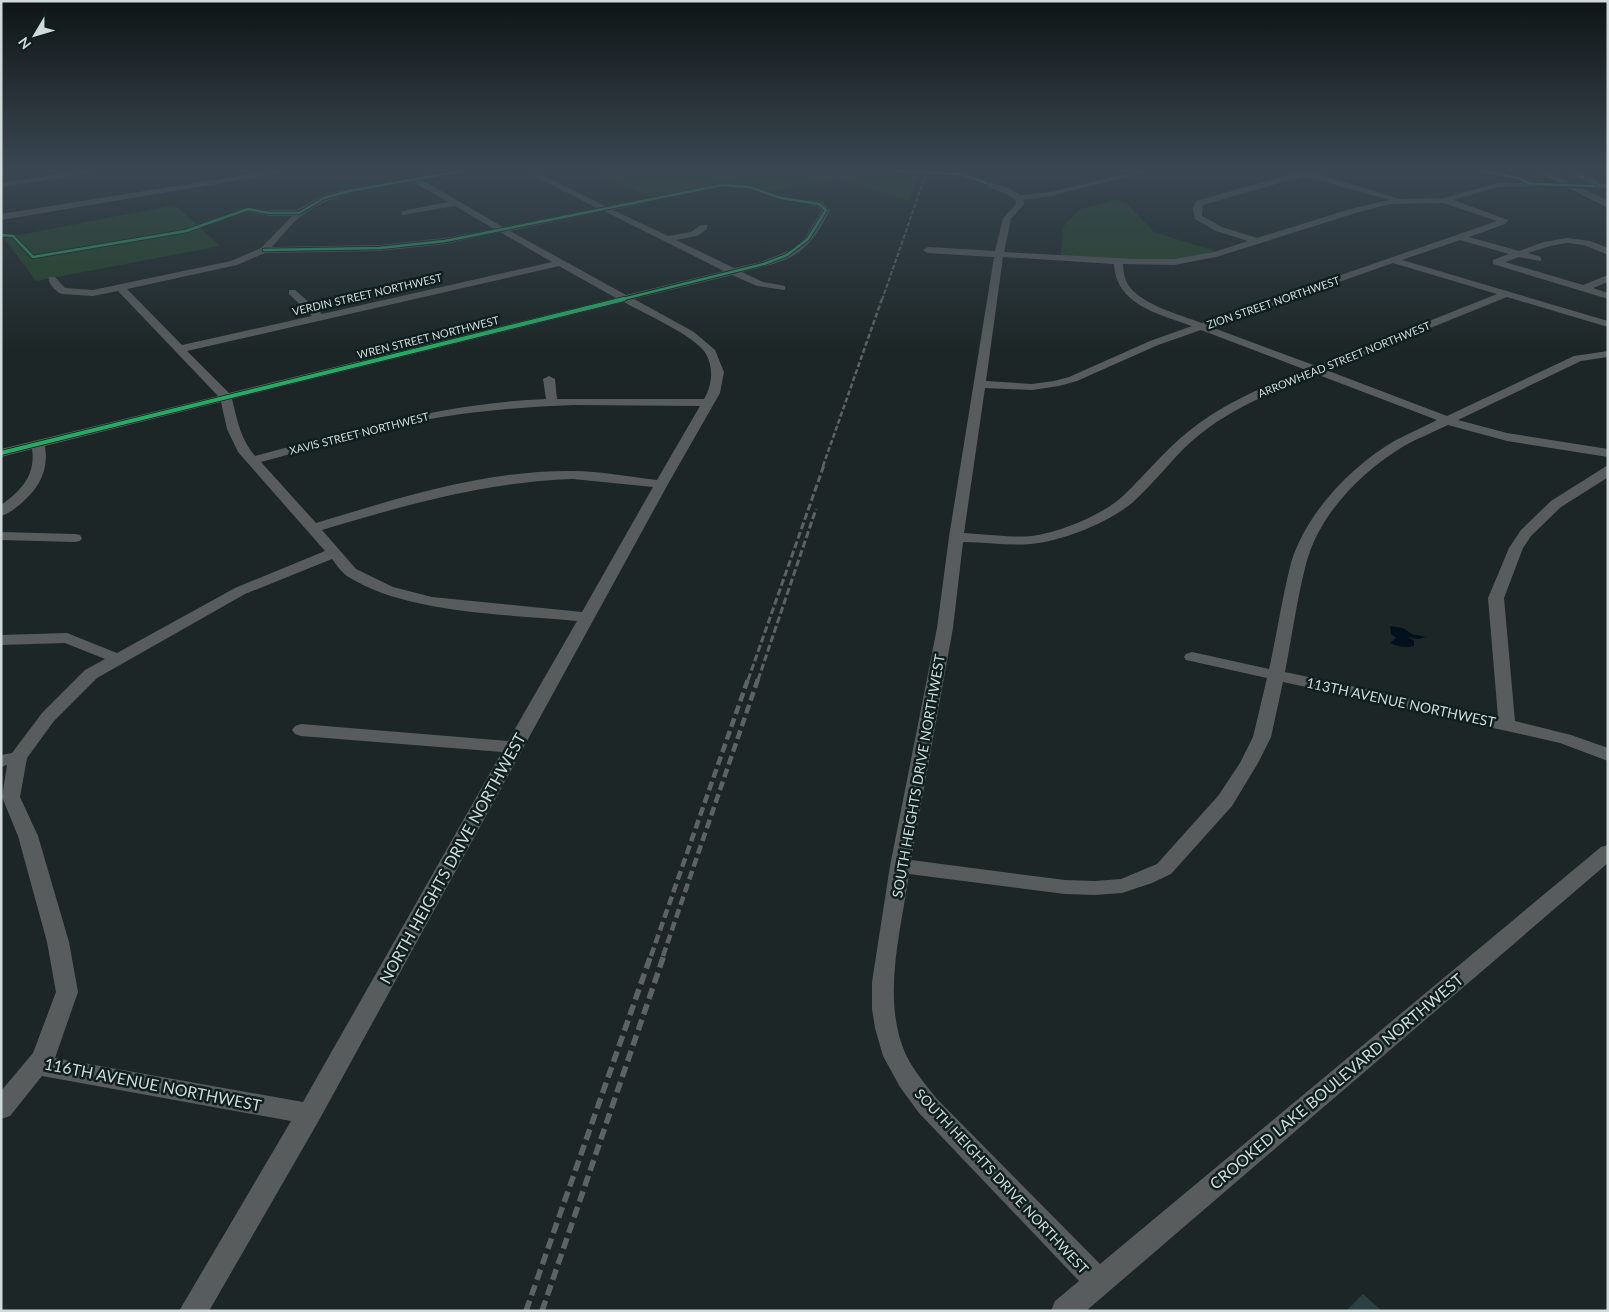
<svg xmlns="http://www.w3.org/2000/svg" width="1609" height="1312" font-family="Lato,sans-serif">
<rect width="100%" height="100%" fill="#1c2626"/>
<!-- green -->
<path fill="#204423" d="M593 171H920L909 201 838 178 768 191 755 186 723 183 651 197Z
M1116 200 1127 204 1154 232 1215 251C1165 266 1113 258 1061 256L1063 227 1080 209Z
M175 205 219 245 215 247 36 281 4 238Z"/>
<!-- water -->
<path fill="#03101d" d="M1390 626 1403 628 1412 634 1426 637 1418 639 1408 637 1414 641V646C1405 648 1399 647 1390 643L1396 638 1391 634Z"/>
<!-- building -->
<path fill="#2a4043" d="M1363 1294 1382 1311H1346Z"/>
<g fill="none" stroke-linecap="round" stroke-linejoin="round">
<!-- minor -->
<path fill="#585c5c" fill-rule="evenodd" d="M80 171H96L92 173 1 187V183Z
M270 171H286L282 173 1 220V214Z
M450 171H465L422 180 503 227 597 208 524 171H533L606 206 722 183 749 185 782 196 822 202 830 210C806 257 792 260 742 272L763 282 785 286V290L757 286 732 275 634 299 694 332 715 350 724 372 720 393 668 484 318 1122 209 1311H179L291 1121 42 1076 10 1116 1 1119V1091L33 1053 56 992 47 942 18 836 2 797 7 765 1 767V755L12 753 42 713 85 670 105 659 65 643 1 645V635L67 633 117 653 235 588 325 551 238 452 227 429 221 402 45 446C49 472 38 490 18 506 13 510 8 514 1 516V505C21 491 36 475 32 449L1 457V449L218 396 118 291 93 296 62 294C56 293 47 282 49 277H55L65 288 93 290 231 261 261 248 292 216H269L245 211V207L269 210H297L321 196 346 189ZM413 182 448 202 402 211V215L455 206 494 229 445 238 380 245 272 247C282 236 292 222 304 214 336 191 376 189 413 182ZM722 187 748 189 781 200 816 206 822 210 805 238 793 249 761 262 734 268 676 240 697 236 707 229V225H701L691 232 668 236 613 210ZM604 211 724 271 626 295 510 231ZM500 232 552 262 322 314 295 290H289V294L312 316 182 345 127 289 237 265 265 253 380 251 445 244ZM559 266 616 298 229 393 187 351ZM624 302C643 313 696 336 706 354 714 368 712 386 704 399H557L555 379 549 376 543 379 546 399C445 403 351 430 255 456 241 440 237 420 232 399ZM574 405 700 406 657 480C629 477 601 471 573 471 485 470 399 498 316 523L261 462C313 448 366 431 419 421 471 411 522 407 574 405ZM573 479 653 487 582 612 432 597 393 587 356 569 322 530C405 505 486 482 573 479ZM332 559C336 564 341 572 347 576 406 614 507 614 577 621L508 741 301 724 295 726 292 730 295 734 301 736 502 752 303 1102 55 1058 78 992 69 942 38 836 20 797 27 758 54 721 97 678 245 594Z
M1137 171H1149L1051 196 1023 200 1024 204 1011 219 1004 252 1135 259H1174L1214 252 1248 241 1216 231 1195 219 1193 209 1196 201 1295 173 1291 171H1308L1400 199 1444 198 1498 183H1589L1566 171H1575L1597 180V183L1608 184V188L1567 186 1498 187 1453 200 1508 220 1505 224 1469 237 1519 251 1544 242 1567 238 1590 241 1608 248V255L1584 245 1567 243 1550 246 1528 253 1541 257V261L1519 257 1505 262 1583 285 1608 275V282L1593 288 1608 293V299L1493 264V260L1509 254 1460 240 1402 260 1608 321V327L1507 297 1326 370 1447 416 1574 356 1608 351V357L1581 361 1458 420 1507 433 1608 449V457L1507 441 1448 425C1434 432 1418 438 1404 446 1361 472 1319 514 1306 564 1297 599 1292 636 1285 672L1498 717 1488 598 1509 548 1521 530 1551 501 1608 465 1607 478 1561 507 1531 536 1523 548 1504 598 1515 721 1571 735 1608 748V761L1560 743 1507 731 1283 682 1271 737 1258 763 1232 806 1171 874 1152 883 1122 893 1095 895 1065 894 909 874C901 931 881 1000 906 1055 914 1071 926 1085 937 1099L1100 1264 1601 847 1608 845V863L1086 1311H1051L1055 1301 1079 1281 919 1113 900 1087 883 1056 875 1028 872 1009V982L890 866 937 628 949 537 994 257 928 253 923 250 928 247 995 251 1003 218 1016 204 1015 199 1007 194 988 187V183C999 182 1012 190 1021 195L1051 192ZM1304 176 1389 200 1350 209 1257 238 1222 227 1202 216 1203 205ZM1443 203 1497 221 1202 323C1180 315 1139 304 1127 283 1124 277 1123 271 1123 264L1174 265 1216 257 1356 213 1389 204ZM1003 257 1114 264C1116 305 1159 314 1192 326L1150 341 1069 377 1054 381 1032 384 986 381ZM1393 263 1497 294 1316 366 1211 327ZM1201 330 1306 370C1265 386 1223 403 1189 431 1165 450 1146 474 1124 495 1103 515 1061 532 1032 536 1010 538 985 534 964 533L985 388 1032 390 1059 386 1077 381 1158 345ZM1316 374 1437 420C1424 427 1409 433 1396 440 1351 466 1306 513 1291 563 1282 598 1277 634 1269 669L1192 652 1186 654 1184 657 1186 660 1267 678 1253 737 1240 763 1218 796 1157 864 1121 879 1095 881 1065 880 911 860 953 628 963 542C985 542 1009 546 1031 544 1062 541 1108 523 1132 503 1156 482 1174 455 1199 435 1234 407 1275 391 1316 374Z
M1480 171H1493L1524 179 1520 181Z
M1 532 75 534 80 535 82 538 80 541 75 542 1 540Z"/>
<!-- major -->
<path fill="#575d5c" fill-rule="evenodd" d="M1535 171H1547L1608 201V208Z"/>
<!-- rail-far4 -->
<path stroke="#5d6362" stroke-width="2" stroke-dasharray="4.5 2" stroke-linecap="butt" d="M882 300 927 171"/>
<!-- rail-far3 -->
<path stroke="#5d6362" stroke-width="2.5" stroke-dasharray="5 2.5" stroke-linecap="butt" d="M823 466 882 299"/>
<!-- rail-far2 -->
<path stroke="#5d6362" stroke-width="3" stroke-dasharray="7 3" stroke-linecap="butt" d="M748 680 824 465
M758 680 816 509"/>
<!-- rail-far1 -->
<path stroke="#5d6362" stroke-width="4.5" stroke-dasharray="9 4.5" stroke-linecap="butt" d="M651 956 748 679
M663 956 758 679"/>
<!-- rail -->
<path stroke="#5d6362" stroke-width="5.5" stroke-dasharray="11 5.5" stroke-linecap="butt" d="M526 1311 651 955
M542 1311 664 955"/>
<defs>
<path id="cycleway-far1" d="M889 171 961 174 986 183
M1484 171 1518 178 1531 184 1594 186
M1 235 13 236 33 257 186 231 248 209 269 213H299L324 198 349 191 461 171
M264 250 380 248 445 241 722 185 749 187 781 198 819 204 826 210 808 239 787 255 764 264 619 300"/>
<path id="cycleway" d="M1 453 624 299"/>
</defs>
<!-- cycleway-far1 casing -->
<use href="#cycleway-far1" stroke="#0f1f1f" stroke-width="4.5"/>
<!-- cycleway casing -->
<use href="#cycleway" stroke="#0f1f1f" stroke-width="5.5"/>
<!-- cycleway-far1 -->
<use href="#cycleway-far1" stroke="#26ab63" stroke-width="2.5"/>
<!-- cycleway -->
<use href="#cycleway" stroke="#26ab63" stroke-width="4"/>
</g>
<!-- sky -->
<linearGradient id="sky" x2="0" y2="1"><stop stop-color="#0f1515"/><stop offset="0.48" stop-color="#3a4752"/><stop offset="1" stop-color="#3a4752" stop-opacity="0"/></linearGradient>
<rect width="1609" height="354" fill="url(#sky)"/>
<g text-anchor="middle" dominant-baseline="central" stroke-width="5" stroke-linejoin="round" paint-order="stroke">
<!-- far-street labels -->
<g font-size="11" fill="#d0dada" stroke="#0f1f1f">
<text transform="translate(367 294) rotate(-13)">VERDIN STREET NORTHWEST</text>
<text transform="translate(1273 302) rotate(-19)">ZION STREET NORTHWEST</text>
<text transform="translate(428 337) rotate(-14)">WREN STREET NORTHWEST</text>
<text transform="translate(1344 359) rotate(-22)">ARROWHEAD STREET NORTHWEST</text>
<text transform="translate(359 433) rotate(-14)">XAVIS STREET NORTHWEST</text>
</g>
<!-- street labels -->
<g font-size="14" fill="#d0dada" stroke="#0f1f1f">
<text transform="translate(1401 702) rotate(12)">113TH AVENUE NORTHWEST</text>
<text transform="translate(918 776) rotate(-80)">SOUTH HEIGHTS DRIVE NORTHWEST</text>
<text transform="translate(1002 1181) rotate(47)">SOUTH HEIGHTS DRIVE NORTHWEST</text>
</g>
<!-- near-street labels -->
<g font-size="16" fill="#d0dada" stroke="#0f1f1f">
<text transform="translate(452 858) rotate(-61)">NORTH HEIGHTS DRIVE NORTHWEST</text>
<text transform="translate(1336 1081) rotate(-40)">CROOKED LAKE BOULEVARD NORTHWEST</text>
<text transform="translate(153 1084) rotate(11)">116TH AVENUE NORTHWEST</text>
</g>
</g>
<!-- border -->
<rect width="1609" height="1312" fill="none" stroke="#d0dada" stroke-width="5"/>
<!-- north arrow -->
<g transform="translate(35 35) rotate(232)" stroke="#0f1f1f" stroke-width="4" paint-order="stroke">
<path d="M0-4L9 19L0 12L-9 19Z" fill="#d0dada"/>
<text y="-8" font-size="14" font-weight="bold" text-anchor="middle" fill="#d0dada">N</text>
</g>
</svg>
